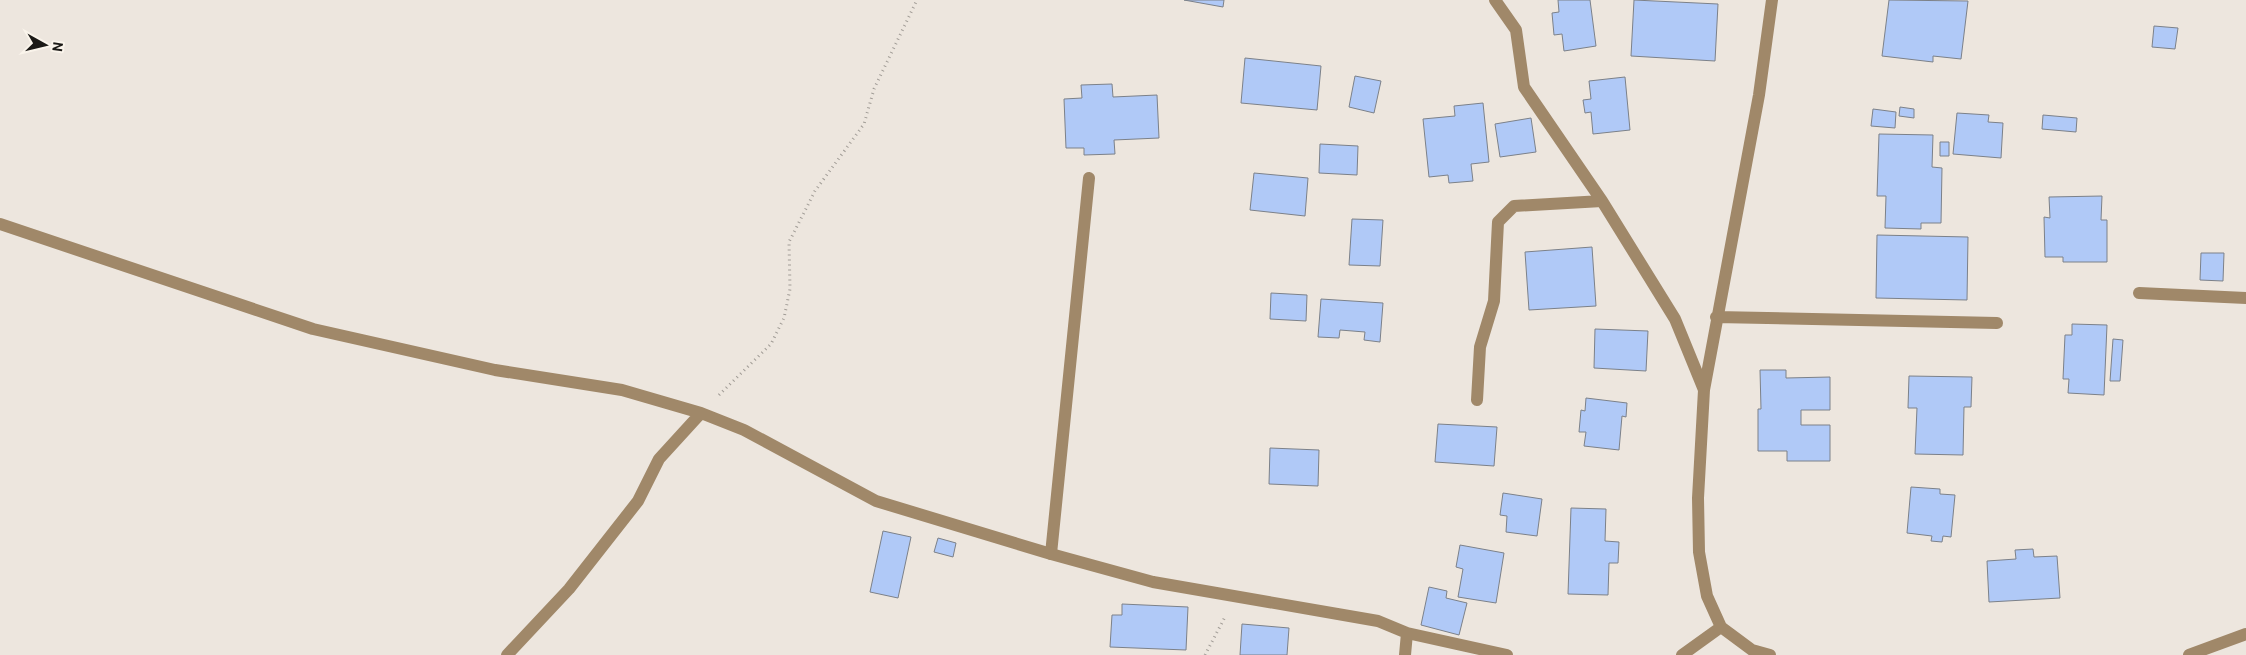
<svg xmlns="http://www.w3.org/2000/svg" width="2246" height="655" font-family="Barlow,sans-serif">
<rect width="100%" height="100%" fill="#ede6de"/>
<!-- building -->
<path fill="#b0c9f7" stroke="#7c8189" d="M1184 0H1224L1223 7Z
M1558 0H1590L1596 46 1564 51 1562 34 1554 35 1552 13 1559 12Z
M1634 0 1718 4 1715 61 1631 56Z
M1889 0 1968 1 1961 59 1933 56V62L1882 56Z
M2154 26 2178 28 2175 49 2152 47Z
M1245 58 1321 66 1317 110 1241 103Z
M1355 76 1381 81 1374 113 1349 107Z
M1625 77 1630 130 1593 134 1591 112 1585 113 1583 100 1591 99 1589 81Z
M1112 84 1113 97 1157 95 1159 138 1114 140 1115 154 1084 155V148H1066L1064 99 1082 98 1081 85Z
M1483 103 1489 162 1471 164 1473 181 1449 183 1448 175 1429 177 1423 119 1455 116 1454 106Z
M1900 107 1914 109V118L1899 116Z
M1873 109 1896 112 1895 128 1871 126Z
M1957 113 1989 115 1988 122 2003 123 2001 158 1953 154Z
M2043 115 2077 118 2076 132 2042 129Z
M1531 118 1536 152 1500 157 1495 124Z
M1879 134 1933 135 1932 167 1942 168 1941 223H1921V229L1885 228 1886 196H1877Z
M1940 142H1949V156H1940Z
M1320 144 1358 146 1357 175 1319 173Z
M1254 173 1308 178 1305 216 1250 210Z
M2102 196 2101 220H2107V262H2063V257H2045L2044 217 2050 218 2049 197Z
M1352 219 1383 220 1380 266 1349 265Z
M1877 235 1968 237 1967 300 1876 298Z
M1592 247 1596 306 1529 310 1525 252Z
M2201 253H2224L2223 281 2200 280Z
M1271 293 1307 295 1306 321 1270 319Z
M1321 299 1383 303 1380 342 1364 340 1365 332 1340 330 1339 338 1318 337Z
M2072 324 2107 325 2104 395 2068 393 2069 379H2063L2065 335H2072Z
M1595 329 1648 331 1646 371 1594 368Z
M2113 339 2123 340 2120 381H2110Z
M1760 370H1786V378L1830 377V410H1801V425H1830V461H1787V451H1758V409H1761Z
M1909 376 1972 377 1971 407H1964L1963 455 1915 454 1917 408H1908Z
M1586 398 1627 403 1626 417 1622 416 1619 450 1584 446 1586 432H1579L1581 410 1585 411Z
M1438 424 1497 427 1494 466 1435 462Z
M1270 448 1319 450 1318 486 1269 484Z
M1911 487 1940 489V494L1955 495 1951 537 1943 536 1942 542 1931 541 1932 536 1907 533Z
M1503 493 1542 499 1537 536 1506 532 1507 516 1500 515Z
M1571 508 1606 509 1605 541 1619 542 1618 563H1609L1608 595 1568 594Z
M883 531 911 537 898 598 870 592Z
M938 538 956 543 953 557 934 552Z
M1460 545 1504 553 1496 603 1458 597 1463 569 1456 567Z
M2033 549 2034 557 2057 556 2060 598 1989 602 1987 561 2016 559 2015 550Z
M1429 587 1447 591 1446 598 1467 603 1459 635 1421 625Z
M1122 604 1188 607 1186 650 1110 647 1112 615H1122Z
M1242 624 1289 628 1287 655H1240Z"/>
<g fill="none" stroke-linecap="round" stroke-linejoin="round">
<!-- path -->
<path stroke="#a19c96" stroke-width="3" stroke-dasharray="1 4" stroke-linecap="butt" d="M719 395 771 344 784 318 790 289 789 242 815 191 864 124 874 89 917 0
M1205 655 1225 617"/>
<!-- service -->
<path stroke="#a08869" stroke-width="12" d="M1051 554 1089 178"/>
<!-- minor -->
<path stroke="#a08869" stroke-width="12" d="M1495 0 1516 30 1524 87 1602 201 1675 319 1704 390
M0 224 313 329 495 370 622 390 701 413 744 430 876 501 1051 554 1153 582 1378 621 1407 633 1507 655
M2139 293 2246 298
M1716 317 1997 323
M1477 400 1480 347 1494 301 1498 222 1514 206 1602 201
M507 655 569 589 638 501 659 459 701 413
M1405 655 1407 633
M1682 655 1721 627
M1770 655 1752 650 1721 627 1707 596 1699 552 1698 498 1704 390 1759 95 1772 0
M2189 655 2246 634"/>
</g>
<!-- north arrow -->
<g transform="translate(45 45) rotate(98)" stroke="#faf4eb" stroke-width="4" paint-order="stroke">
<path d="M0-4L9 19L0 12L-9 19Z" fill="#1b1916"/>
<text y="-8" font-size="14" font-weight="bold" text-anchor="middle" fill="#1b1916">N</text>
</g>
</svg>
